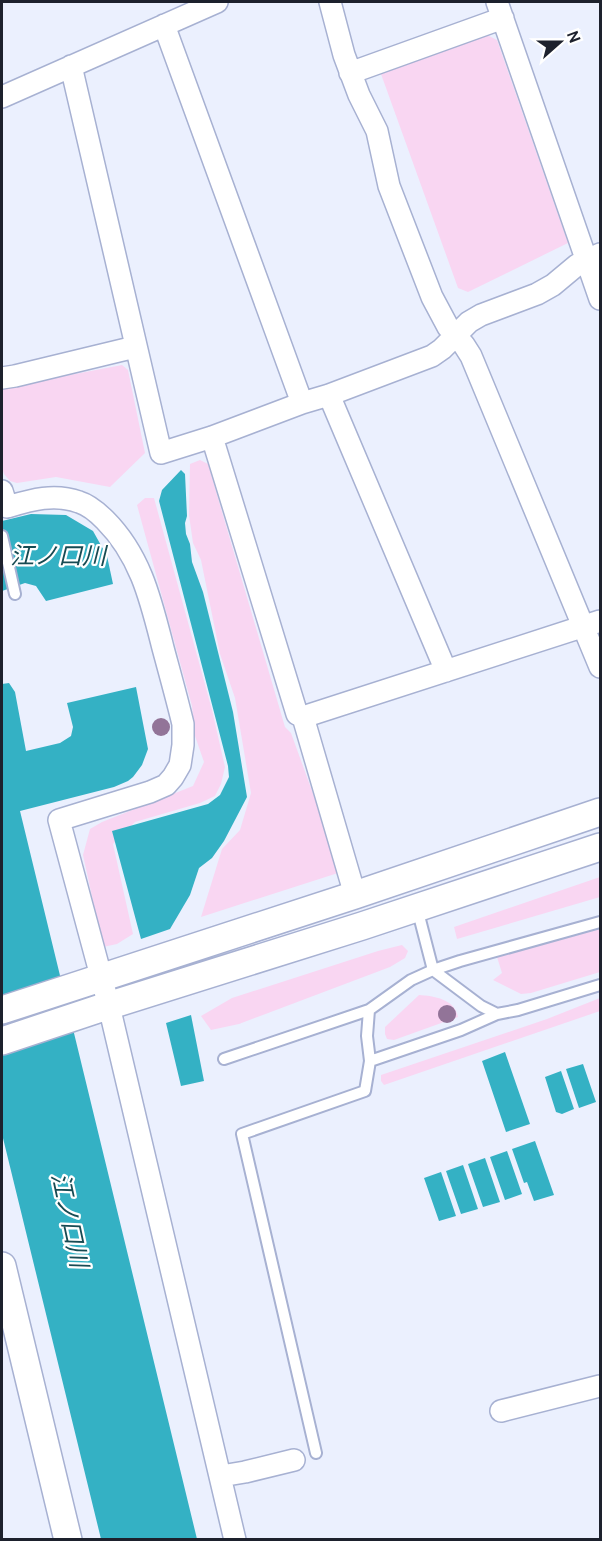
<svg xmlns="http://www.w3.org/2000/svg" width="602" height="1541" font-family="Cabin,'Noto Sans JP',sans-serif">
<rect width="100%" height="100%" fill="#ebf0fe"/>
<!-- green -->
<path fill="#f9d6f2" d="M487 35 497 40 568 243 468 292 458 288 381 74Z
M122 365 128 370 145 453 110 487 56 477 17 483 10 481 4 474 2 467V388Z
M200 460 208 464 285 727 291 733 328 835 338 873 201 917 222 849 240 830 251 793 235 698 220 654 201 560 193 543 189 515 190 464Z
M145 498H154L212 710 225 767 221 784 215 796 200 803 135 822 113 844 133 934 117 944 103 947 83 855 90 829 102 822 193 786 204 762 195 736 192 706 137 505Z
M600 877V897L457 939 454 927Z
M600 929V972L531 993 521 994 493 980 502 973 497 957Z
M402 945 408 951 405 958 390 967 239 1024 211 1030 201 1016 232 998 378 951Z
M419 995C434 996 455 999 458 1017L394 1040 387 1039 385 1034V1027Z
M600 998V1011L384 1085 381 1081V1075L547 1019Z"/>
<!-- water -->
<path fill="#34b1c4" d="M181 470 185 474 187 516 185 523 186 534 190 544 192 562 203 592 233 712 247 797 224 841 212 858 199 868 190 895 170 929 141 939 112 831 208 804 220 795 229 777 228 766 159 501 162 490Z
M31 514 66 515 93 531 107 556 113 584 46 601 36 586 25 583 2 591V521Z
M2 682V684L9 683 15 692 26 751 60 743 71 736 73 727 67 703 136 687 148 749 142 765 133 777 128 781 114 787 20 811 197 1539H101L2 1134Z
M191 1015 204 1081 181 1086 166 1023Z
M505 1052 530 1124 506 1132 482 1061Z
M583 1064 596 1102 579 1108 566 1069Z
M561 1071 574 1109 562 1114 556 1112 545 1077Z
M535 1141 554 1195 534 1201 527 1182 524 1183 512 1149Z
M507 1151 522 1194 505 1200 490 1157Z
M485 1158 500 1202 483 1207 468 1164Z
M463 1165 478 1209 461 1214 446 1171Z
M441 1172 456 1216 439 1221 424 1178Z"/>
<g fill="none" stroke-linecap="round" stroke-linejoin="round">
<defs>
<path id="service" d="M2 536 15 594
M417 908 433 970 481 1006 497 1014 518 1010 600 985
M224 1059 369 1010
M370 1061 461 1030 497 1014
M316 1453 242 1134 365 1091 370 1061 367 1036 369 1010 411 980 433 970 460 961 600 922"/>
<path id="minor" d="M330 2 344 55 359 95 377 131 389 186 432 297 448 327 464 345 471 356 600 667
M497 2 600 299
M164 25 302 403
M71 66 161 453 212 437 302 403 329 395 432 356 442 349 469 322 481 315 537 294 553 285 577 265 600 254
M350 73 503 18
M2 97 217 2
M2 378 15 376 135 347
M329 395 446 671
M212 437 297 714 303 717 600 621
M2 491 7 507C31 500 54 493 79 502 89 505 98 513 105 520 141 556 151 601 163 648 170 674 177 699 183 724V745L180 765 173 777 166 785 150 792 59 820 109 1006 235 1540
M303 717 355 895
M501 1411 600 1386
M221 1476 245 1472 294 1460"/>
<path id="tertiary" d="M2 1010 355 895 600 812
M2 1041 98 1009 362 926 600 847
M2 1266 68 1540"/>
</defs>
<!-- service casing -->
<use href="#service" stroke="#a7b1d2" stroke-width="14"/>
<!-- minor casing -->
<use href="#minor" stroke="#a7b1d2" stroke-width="24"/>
<!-- tertiary casing -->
<use href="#tertiary" stroke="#a7b1d2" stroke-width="30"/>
<!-- service -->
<use href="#service" stroke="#fff" stroke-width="10"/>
<!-- minor -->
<use href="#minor" stroke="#fff" stroke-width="21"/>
<!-- tertiary -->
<use href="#tertiary" stroke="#fff" stroke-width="27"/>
</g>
<!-- trees -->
<g fill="#927498">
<circle cx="161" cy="727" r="9"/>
<circle cx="447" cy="1014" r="9"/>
</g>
<g text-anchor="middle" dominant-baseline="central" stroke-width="4.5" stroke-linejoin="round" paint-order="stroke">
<!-- water labels -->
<g font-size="24" font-style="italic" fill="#174b53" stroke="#fff">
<text x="58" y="555">江ノ口川</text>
<text transform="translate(70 1220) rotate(78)">江ノ口川</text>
</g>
</g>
<!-- border -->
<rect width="602" height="1541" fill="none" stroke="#1d212d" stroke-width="6"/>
<!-- north arrow -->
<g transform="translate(560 42) rotate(69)" stroke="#ffffff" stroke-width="4.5" paint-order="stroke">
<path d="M0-4.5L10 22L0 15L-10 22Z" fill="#1d212d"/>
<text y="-9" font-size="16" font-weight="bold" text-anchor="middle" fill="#1d212d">N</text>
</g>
</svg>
